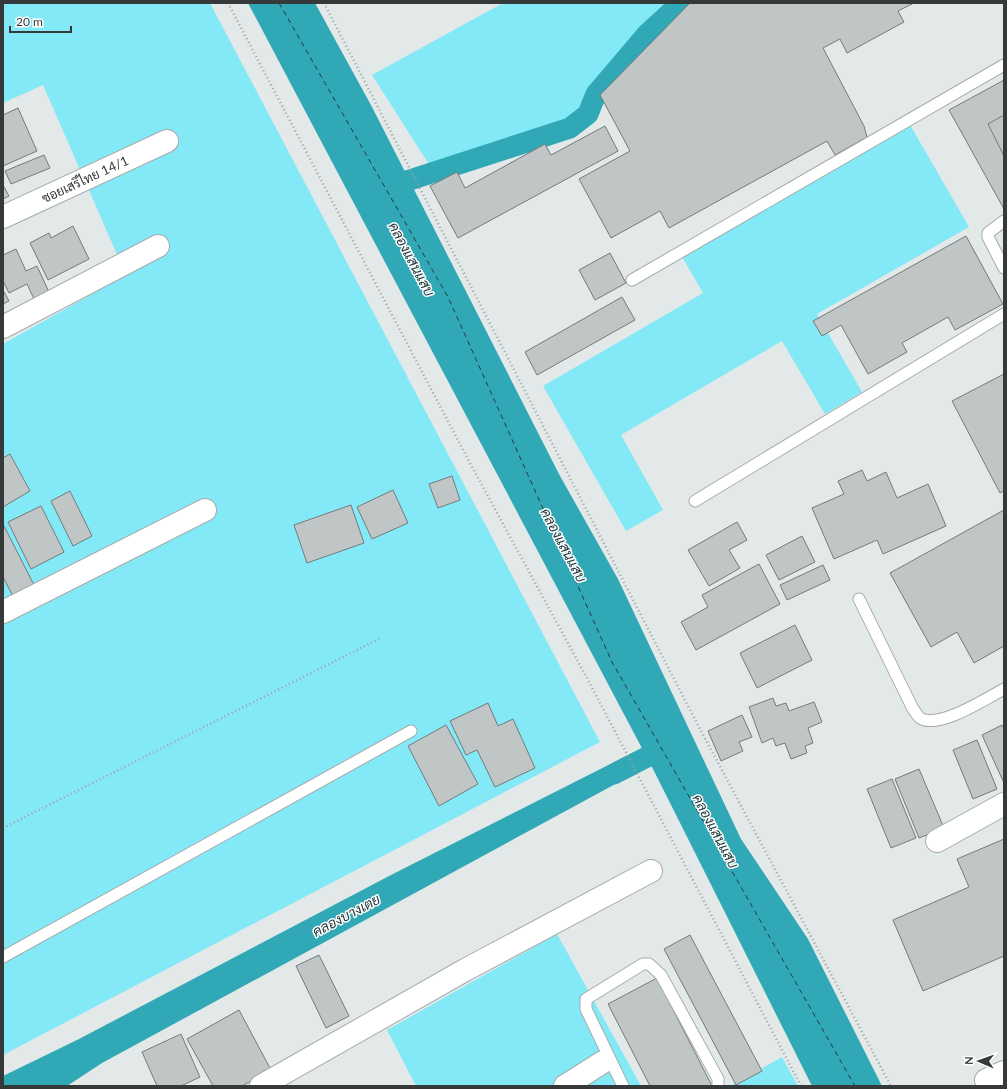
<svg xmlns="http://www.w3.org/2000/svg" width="1007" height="1089" font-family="Lato,Sarabun,sans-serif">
<rect width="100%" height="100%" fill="#e3e8e9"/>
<!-- green -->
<path fill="#84e9f6" d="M3 3H210L600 742 3 1055V344L126 275 43 85 3 103Z
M503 3H671L635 35 574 121 430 166 372 75Z
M909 123 969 227 817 314 862 392 825 414 782 341 621 435 663 510 626 531 543 386 703 293 681 255Z
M557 934 641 1086H416L387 1030Z
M782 1057 798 1086H730Z"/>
<!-- water -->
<path fill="#30a8b5" d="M248 3H315L372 107 560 476 618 579 741 839 808 939 882 1086H812L654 771Z
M634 752 643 769 102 1063 67 1086H3V1076L79 1039 391 875Z"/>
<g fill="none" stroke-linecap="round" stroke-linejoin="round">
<!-- canal -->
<path stroke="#30a8b5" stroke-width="21" d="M382 189 570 128 588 114 596 94 647 34 681 3
M614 774 670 745"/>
<!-- ferry -->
<path stroke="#223b3e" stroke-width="1" stroke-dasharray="5 4" stroke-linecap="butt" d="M279 3 448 297 612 662 855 1086"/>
</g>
<!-- building -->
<path fill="#c0c5c6" stroke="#757a7a" d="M690 3H914L898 11 904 22 847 53 840 39 823 48 864 126 867 137 835 155 827 141 669 228 660 211 611 238 579 179 630 151 600 95Z
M1004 80V209L949 110Z
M18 108 37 151 3 166V115Z
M1004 115V156L988 124Z
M605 126 618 151 458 238 430 186 457 172 465 188 545 144 551 155Z
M44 155 50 168 11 184 5 171Z
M3 185 9 196 3 199Z
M73 226 89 259 48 280 30 243 49 233 51 238Z
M966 236 1003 304 955 330 948 317 902 343 907 352 868 374 841 325 822 336 813 321Z
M16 249 26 271 37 266 49 292 34 299 27 284 9 293 3 281V255Z
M610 253 626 283 595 300 579 270Z
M3 290 9 301 3 304Z
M622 297 635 320 537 375 525 352Z
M1004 374V491L1000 493 952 401Z
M10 454 30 491 3 507V458Z
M862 470 867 481 886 472 897 498 928 484 946 526 883 554 877 540 834 559 812 508 844 494 838 481Z
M452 476 460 500 438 508 429 484Z
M393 490 408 523 372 539 357 507Z
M70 491 92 536 73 546 51 501Z
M351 505 364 543 307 563 294 525Z
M41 506 64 552 31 569 8 522Z
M1004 510V646L974 663 957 632 931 647 890 573Z
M737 522 747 540 729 550 740 568 709 586 688 550Z
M3 524 35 587 14 598 3 577Z
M802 536 815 562 779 580 766 555Z
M759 564 780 604 696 650 681 622 708 607 702 595Z
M823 565 830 580 787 600 780 585Z
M795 625 812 660 757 688 740 653Z
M773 698 776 706 786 703 789 711 814 702 822 722 808 728 813 743 805 746 807 753 791 759 785 743 776 746 773 738 762 743 749 707Z
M488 703 498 726 513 719 535 768 495 787 477 750 466 755 450 721Z
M742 715 752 737 739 742 743 751 721 761 708 731Z
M446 725 478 784 439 806 408 746Z
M1002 725 1004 729V783L982 735Z
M977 740 997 789 973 799 953 750Z
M919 769 944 828 919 838 895 779Z
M892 779 916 838 891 848 867 789Z
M1004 839V956L923 991 893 920 969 887 957 859Z
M690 935 762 1071 736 1085 664 949Z
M319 955 349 1016 326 1028 296 966Z
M657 978 712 1086H650L608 1004Z
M239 1010 271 1070 242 1086H213L187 1039Z
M181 1034 200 1077 181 1086H157L142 1052Z"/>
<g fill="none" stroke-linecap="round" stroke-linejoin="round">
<defs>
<path id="lane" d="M1004 221 988 233V237L1004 268
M632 280 1004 65
M695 501 1004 314
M859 599 913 709C915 711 917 716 920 718 938 730 987 698 1004 689
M3 957 411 731
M623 1086 586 1009V999L643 964H649L661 975 718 1079V1086"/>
<path id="street" d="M3 217 167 141
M3 327 158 246
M3 612 205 510
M937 841 1004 804
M986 1080 1004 1072
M261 1086 465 970 651 871
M565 1086 603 1062"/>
</defs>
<!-- lane casing -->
<use href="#lane" stroke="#a7abac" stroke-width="13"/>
<!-- street casing -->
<use href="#street" stroke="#a7abac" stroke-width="24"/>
<!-- path -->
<path stroke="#9da2a2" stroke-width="2.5" stroke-dasharray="1 3" stroke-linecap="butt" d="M228 3 471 465 588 680 801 1086
M324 3 700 729 891 1086
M3 828 379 639"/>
<!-- lane -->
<use href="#lane" stroke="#fff" stroke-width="11"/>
<!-- street -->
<use href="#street" stroke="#fff" stroke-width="22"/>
</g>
<g text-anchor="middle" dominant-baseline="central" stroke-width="3" stroke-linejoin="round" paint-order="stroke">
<!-- street labels -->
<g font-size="13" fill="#363939" stroke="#fff">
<text transform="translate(85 179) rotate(-25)">ซอยเสรีไทย 14/1</text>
</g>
<!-- water labels -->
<g font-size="14" font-style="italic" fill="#223b3e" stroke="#fff">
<text transform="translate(412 259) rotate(62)">คลองแสนแสบ</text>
<text transform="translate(564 545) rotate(62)">คลองแสนแสบ</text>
<text transform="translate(716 831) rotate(62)">คลองแสนแสบ</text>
<text transform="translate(346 915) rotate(-28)">คลองบางเตย</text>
</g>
</g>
<!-- border -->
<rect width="1007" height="1089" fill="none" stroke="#363939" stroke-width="8"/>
<!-- north arrow -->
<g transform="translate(979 1061) rotate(272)" stroke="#ffffff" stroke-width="3" paint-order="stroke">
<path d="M0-3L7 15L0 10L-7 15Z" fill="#363939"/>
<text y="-6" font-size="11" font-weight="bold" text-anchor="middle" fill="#363939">N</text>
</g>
<!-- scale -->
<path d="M10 26v6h61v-6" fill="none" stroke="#363939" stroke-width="2"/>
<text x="16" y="26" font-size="12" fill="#363939" stroke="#ffffff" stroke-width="3" paint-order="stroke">20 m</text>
</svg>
